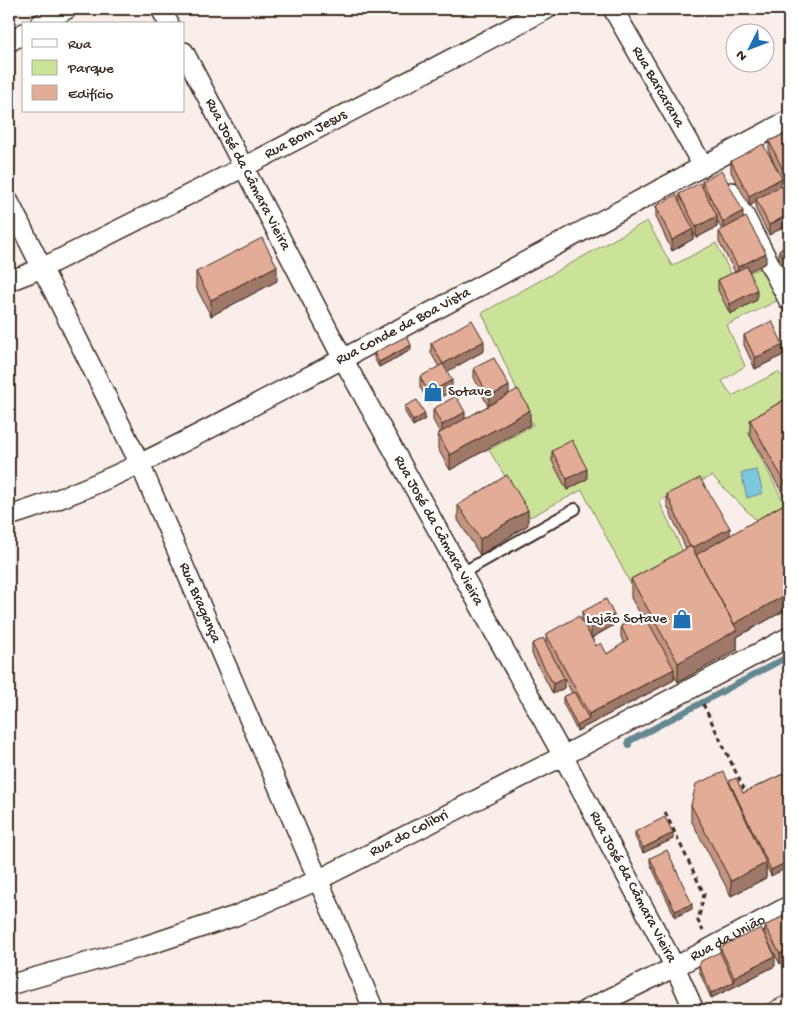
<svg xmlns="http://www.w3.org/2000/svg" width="798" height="1019" font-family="'Gochi Hand',sans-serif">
<rect width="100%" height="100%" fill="#f9eeea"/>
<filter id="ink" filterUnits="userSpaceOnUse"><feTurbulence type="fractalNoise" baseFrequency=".02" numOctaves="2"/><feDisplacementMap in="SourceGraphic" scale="10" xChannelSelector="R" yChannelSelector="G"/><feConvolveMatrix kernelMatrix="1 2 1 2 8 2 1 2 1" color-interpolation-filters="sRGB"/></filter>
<g filter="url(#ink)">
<!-- green -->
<path fill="#cbe398" stroke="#83865b" d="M647 221 672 266 716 243 734 280 767 265 783 298 727 325 745 366 722 381 732 396 778 372 789 383V405L748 432 787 509 760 524 712 476 659 501 686 558 630 583 582 490 530 517 489 450 533 425 482 313Z"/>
<!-- water -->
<path fill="#7dc7de" stroke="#638891" d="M757 470 763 493 747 498 741 473Z"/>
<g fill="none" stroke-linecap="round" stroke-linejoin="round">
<!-- stream -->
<path stroke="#638891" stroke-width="6" d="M629 745 628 742 789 656"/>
<defs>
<path id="service" d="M462 573 575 509"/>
<g id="minor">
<path d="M161 9 169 24"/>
<path id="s1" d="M613 9 703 166"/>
<path d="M40 24 67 9"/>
<path d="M9 42 24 33"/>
<path id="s2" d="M184 52 343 359 563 756 675 967 694 1010"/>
<path d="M732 192 789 301"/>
<path id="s3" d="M9 202 140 464 374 1010"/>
<path id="s4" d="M9 281 40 269 244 167 547 9"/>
<path id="s5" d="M9 516C111 485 205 430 300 381 464 296 626 207 789 120"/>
<path id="s6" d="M9 985 142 947 235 916 318 880 563 756 789 637"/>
<path id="s7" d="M586 1010 675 967 789 906"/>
</g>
</defs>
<!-- service casing -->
<use href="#service" stroke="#3b2a1e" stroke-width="14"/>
<!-- minor casing -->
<use href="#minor" stroke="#3b2a1e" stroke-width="22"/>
<!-- path -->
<path stroke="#3b2a1e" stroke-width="3" stroke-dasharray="5 4" stroke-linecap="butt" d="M703 704 744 789
M665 812 704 894 698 921 703 931"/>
<!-- service -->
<use href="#service" stroke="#fff" stroke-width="10"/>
<!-- minor -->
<use href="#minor" stroke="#fff" stroke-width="19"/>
<!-- tram -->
<path stroke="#3b2a1e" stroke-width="1" d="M756 1010 789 993
M778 1010 789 1004"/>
</g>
<!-- wall -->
<path fill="#c29481" stroke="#3b2a1e" d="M789 132V224L769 235 756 210V202L749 206 731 172V161L782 186 784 184 769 152V141Z
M702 181 743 218 766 263 749 271 757 300 730 314 718 290V280L735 272 719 242V231L722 230 717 220V227L696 238 693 232V239L672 251 656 217V206L679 202V194L702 188Z
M789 245V281L779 260V250Z
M196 272 277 281 211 316 196 287Z
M744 335 783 355 755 369 744 345Z
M431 343 484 351 447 371 452 391 429 403 420 387V377L439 367 431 353Z
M411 350 379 367 374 358V353Z
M474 368 509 394 530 425 450 470 438 449V434L440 433 433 420V409L465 419 488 406 474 378Z
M789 397V608L737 637V650L678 682 674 675V680L577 731 563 703V697L572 693 564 678V688L553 694 532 654V644H546V634L582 621V612L614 625 592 638 596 646 607 654 624 643 621 637V626L641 615 631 598V579L686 549 667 505V494L730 536 787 502 750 435V420Z
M405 406 425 419 413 426 405 412Z
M552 451 587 479 567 490 552 461Z
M458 505 528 525 480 555 458 520Z
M787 772 771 876 766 865V878L731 896 691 820V805L729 783V781L743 793Z
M635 832 673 839 643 853 635 837Z
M650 858 692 909 675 917 650 863Z
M789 913 780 964 765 936V926Z
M720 947 775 966 734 987 711 998 699 971V966L720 952Z"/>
<!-- shaded-wall -->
<path fill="#9e7869" stroke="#3b2a1e" d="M789 172V182L785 185V174Z
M782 178V189L756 199V202L749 206V196Z
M743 211V221L723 232V222Z
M789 214V224L769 235V225Z
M717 216V227L696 238V227Z
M693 229V239L672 251V240Z
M766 253V263L738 277V267Z
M277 266V281L211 316V300Z
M757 290V300L730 314V304Z
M484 341V351L443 374V364Z
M411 345V350L379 367V362Z
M783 345V355L755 369V358Z
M452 380V391L429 403V393Z
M509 386V397L489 407V397Z
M530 410V425L450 470V455Z
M465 412V423L442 435V425Z
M425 414V419L413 426V421Z
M587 469V479L567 490V479Z
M528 510V525L480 555V539Z
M730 528V538L691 559V548Z
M789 593V608L737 637V650L678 682V663L732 625Z
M614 615V625L591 638V628Z
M674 669V680L577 731V726L589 719V714Z
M564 678V688L553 694V684Z
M673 833V839L643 853V848Z
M789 861V867L771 876V870Z
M766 863V878L731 896V881Z
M692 904V909L675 917V911Z
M789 948V959L780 964V954Z
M775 956V966L734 987 711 998V993L734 982V977Z"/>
<!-- building -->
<path fill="#e2ac96" stroke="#3b2a1e" d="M789 132V172L785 174 769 141Z
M763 144 782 178 749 196 731 161Z
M722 171 743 211 723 222 702 181Z
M789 182V214L769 225 756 199Z
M700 183 717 216 696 227 679 194Z
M676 195 693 229 672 240 656 206Z
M746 217 766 253 738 267 719 231Z
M262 238 277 266 211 300 196 272Z
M789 245V271L779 250Z
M747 266 757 290 730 304 718 280Z
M472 320 484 341 443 364 431 343Z
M772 321 783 345 755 358 744 335Z
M407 336 411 345 379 362 374 353Z
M494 358 509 386 489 397 474 368Z
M443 364 452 380 429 393 420 377Z
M518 389 530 410 450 455 438 434Z
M456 396 465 412 442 425 433 409Z
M789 397V490L750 420Z
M417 400 425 414 413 421 405 406Z
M572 440 587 469 567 479 552 451Z
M507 475 528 510 480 539 458 505Z
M700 478 730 528 692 548 691 546 690 547 667 494Z
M789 501V593L734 624 696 555Z
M691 546 737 630 678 663 631 579Z
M606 599 614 615 591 628 582 612Z
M644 614 674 669 589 714 546 634 579 616 596 646 601 643 607 654 628 640 621 626Z
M543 638 564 678 553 684 532 644Z
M574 692 589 719 577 726 563 697Z
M724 772 766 863 731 881 691 805 696 784Z
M787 772 789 778V861L771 870 729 781 736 778 743 793Z
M665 817 673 833 643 848 635 832Z
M667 850 692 904 675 911 650 858Z
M789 913V948L780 954 765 926Z
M761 928 775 956 734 977 720 947Z
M720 952 734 982 711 993 699 966 701 961Z"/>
</g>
<!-- icons -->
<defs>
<symbol id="shop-bare" viewBox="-9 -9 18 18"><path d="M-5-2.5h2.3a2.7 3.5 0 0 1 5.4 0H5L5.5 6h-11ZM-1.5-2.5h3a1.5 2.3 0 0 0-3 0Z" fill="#1f6fb2" stroke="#fff" stroke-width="2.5" paint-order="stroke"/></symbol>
</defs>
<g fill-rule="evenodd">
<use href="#shop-bare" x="419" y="378" width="28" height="28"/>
<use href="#shop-bare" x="668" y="605" width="28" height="28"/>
</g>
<g text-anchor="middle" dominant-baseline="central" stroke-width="4.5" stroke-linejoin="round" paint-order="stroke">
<!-- street labels -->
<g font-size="15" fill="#3b2a1e" stroke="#fff">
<text stroke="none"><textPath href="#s1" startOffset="90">Rua Barcarana</textPath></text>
<text stroke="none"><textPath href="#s4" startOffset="331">Rua Bom Jesus</textPath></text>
<text stroke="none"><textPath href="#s2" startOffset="138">Rua José da Câmara Vieira</textPath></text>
<text stroke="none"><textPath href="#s5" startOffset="438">Rua Conde da Boa Vista</textPath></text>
<text stroke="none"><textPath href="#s2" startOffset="542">Rua José da Câmara Vieira</textPath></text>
<text stroke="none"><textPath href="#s3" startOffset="444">Rua Bragança</textPath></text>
<text stroke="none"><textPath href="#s6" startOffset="429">Rua do Colibri</textPath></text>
<text stroke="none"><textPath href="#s2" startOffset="948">Rua José da Câmara Vieira</textPath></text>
<text stroke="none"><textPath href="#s7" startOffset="159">Rua da União</textPath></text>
</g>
<!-- poi labels -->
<g font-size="15" fill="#3b2a1e" stroke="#fff" text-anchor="start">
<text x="448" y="392">Sotave</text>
<text x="667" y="619" text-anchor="end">Lojão Sotave</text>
</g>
</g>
<!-- margin -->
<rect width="798" height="1019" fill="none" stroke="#fff" stroke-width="30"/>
<rect x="15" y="15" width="768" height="989" fill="none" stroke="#3b2a1e" stroke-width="2" filter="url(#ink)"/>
<!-- legend -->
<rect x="22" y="22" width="162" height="90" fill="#ffffff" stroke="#b1aaa5"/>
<rect x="32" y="39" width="25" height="8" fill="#ffffff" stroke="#b1aaa5"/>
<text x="68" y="48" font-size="15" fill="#3b2a1e">Rua</text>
<rect x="32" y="60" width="25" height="15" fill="#cbe398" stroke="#b1aaa5"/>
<text x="68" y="72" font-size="15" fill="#3b2a1e">Parque</text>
<rect x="32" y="85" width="25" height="15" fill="#e2ac96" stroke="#b1aaa5"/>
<text x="68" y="98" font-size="15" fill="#3b2a1e">Edifício</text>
<!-- north arrow -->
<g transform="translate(750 48) rotate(228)"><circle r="24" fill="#ffffff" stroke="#b1aaa5"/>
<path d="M0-4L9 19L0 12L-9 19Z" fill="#1f6fb2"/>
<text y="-8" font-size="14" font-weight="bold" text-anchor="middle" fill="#3b2a1e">N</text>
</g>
</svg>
